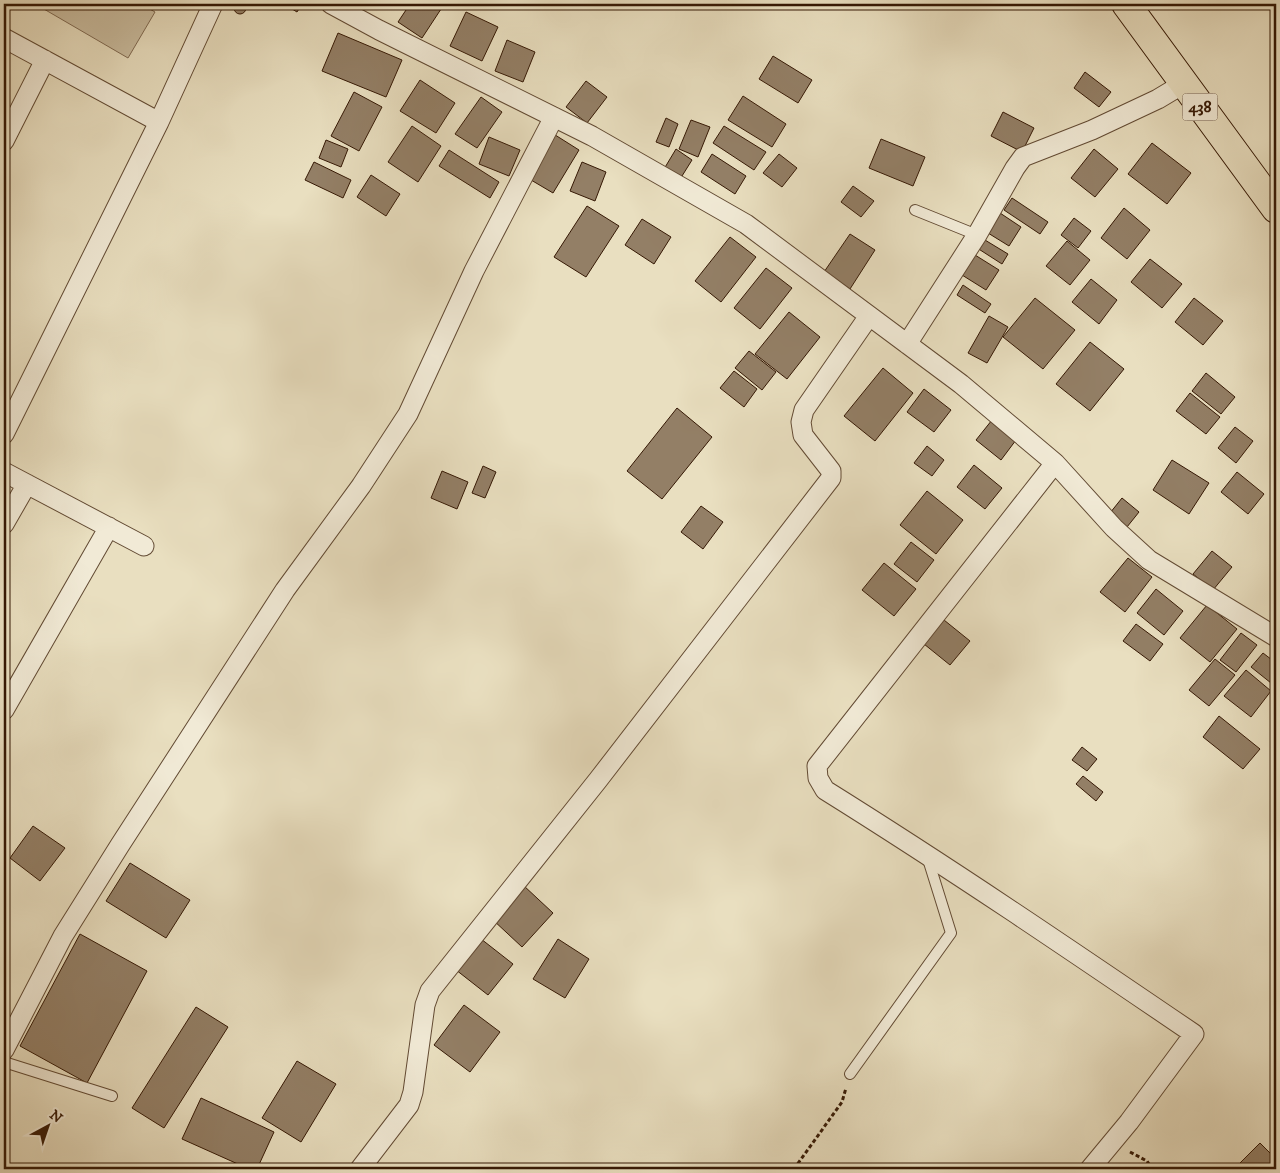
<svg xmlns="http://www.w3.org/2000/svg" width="1280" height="1173" font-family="'IM FELL DW Pica',serif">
<rect width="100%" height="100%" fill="#e9dfc0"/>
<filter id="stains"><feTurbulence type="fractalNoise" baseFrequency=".004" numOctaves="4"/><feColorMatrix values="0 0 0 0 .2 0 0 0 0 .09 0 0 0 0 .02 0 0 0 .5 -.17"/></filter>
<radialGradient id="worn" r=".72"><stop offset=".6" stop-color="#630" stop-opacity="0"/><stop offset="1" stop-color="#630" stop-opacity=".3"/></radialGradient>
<!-- green -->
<path fill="#cabda0" stroke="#806a52" d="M37 4H141L155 12 128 58 37 5Z"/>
<!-- building -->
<path fill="#937f66" stroke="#351804" d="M234 8a6 6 0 1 1 12 0a6 6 0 1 1-12 0Z
M284 4H302L297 12Z
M410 4H440L443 6 422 38 398 22Z
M466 12 498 27 482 61 450 46Z
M338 33 402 60 386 97 322 71Z
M507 40 535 52 523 82 495 71Z
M773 56 812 80 798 103 759 79Z
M1085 72 1111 92 1099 107 1074 88Z
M420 80 455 103 436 133 400 111Z
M586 81 607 97 587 123 566 107Z
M354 92 382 107 359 151 331 136Z
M743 96 786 124 772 147 728 120Z
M481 97 502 112 477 148 455 134Z
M1003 112 1034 128 1022 152 991 136Z
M666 118 678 124 669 147 656 142Z
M691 120 710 127 698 157 679 149Z
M412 126 441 146 418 182 388 162Z
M724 126 766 152 754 170 713 143Z
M552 133 579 150 553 193 526 177Z
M489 137 520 150 509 176 479 164Z
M881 139 925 157 913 186 869 168Z
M326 140 348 149 341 167 319 158Z
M1152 143 1191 173 1167 204 1128 174Z
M676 149 692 160 677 184 661 174Z
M1094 149 1118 169 1095 197 1071 178Z
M449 150 499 182 490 198 439 166Z
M712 154 746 176 735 194 701 172Z
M779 154 797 168 782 187 763 173Z
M314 162 351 180 343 198 305 180Z
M582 162 606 172 595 201 570 191Z
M371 175 400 194 386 216 357 197Z
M853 186 874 201 861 217 841 202Z
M1012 198 1048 222 1040 234 1004 210Z
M587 206 619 226 586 277 554 257Z
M1124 208 1150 230 1127 259 1101 238Z
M1000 213 1021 227 1009 246 988 233Z
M1074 218 1091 231 1078 248 1061 235Z
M642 219 671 237 654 264 625 245Z
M850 234 875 250 850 289 824 272Z
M730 237 756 257 721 302 695 281Z
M980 237 1008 254 1002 264 974 246Z
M1067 241 1090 260 1070 285 1046 266Z
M975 255 999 270 986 290 962 275Z
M1150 259 1182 284 1162 308 1131 282Z
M766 268 792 288 760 329 734 308Z
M1091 279 1117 300 1099 324 1072 302Z
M963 285 991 304 985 313 957 295Z
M1035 298 1075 330 1043 369 1003 337Z
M1194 298 1223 321 1203 345 1175 322Z
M789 312 820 337 787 379 755 354Z
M989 316 1008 327 987 363 968 353Z
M1090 342 1124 369 1090 411 1056 384Z
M749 351 776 372 762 390 735 368Z
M883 368 913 393 875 441 844 416Z
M734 371 757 389 744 407 720 388Z
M1206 373 1235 397 1221 414 1192 391Z
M924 389 951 410 934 432 907 412Z
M1190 393 1220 417 1206 434 1176 411Z
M677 408 712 437 662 499 627 471Z
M992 420 1016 440 1001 460 976 440Z
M1235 427 1253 441 1236 463 1218 448Z
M927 446 944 460 932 476 914 463Z
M1172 460 1209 483 1189 514 1153 490Z
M974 465 1002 488 985 509 957 487Z
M483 466 496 472 485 498 472 493Z
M442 471 468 482 457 509 431 498Z
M1237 472 1264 494 1248 514 1221 492Z
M927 491 963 520 936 554 900 525Z
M1122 498 1139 512 1127 527 1110 513Z
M701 506 723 522 703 549 681 532Z
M911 542 934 560 917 582 894 564Z
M1212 551 1232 567 1213 590 1193 574Z
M1128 558 1152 577 1125 612 1100 592Z
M884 563 916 589 894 616 862 590Z
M1156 589 1183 611 1164 635 1137 613Z
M1207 605 1237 629 1210 662 1180 638Z
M944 620 970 641 950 665 924 644Z
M1136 624 1163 644 1150 661 1123 641Z
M1241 633 1257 645 1236 672 1220 660Z
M1263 653 1276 663V687L1251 667Z
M1215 659 1235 675 1209 706 1189 690Z
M1246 670 1271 691 1251 717 1224 696Z
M1219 716 1260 749 1243 769 1203 737Z
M1082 747 1097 759 1087 771 1072 760Z
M1083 776 1103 792 1096 801 1076 784Z
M33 826 65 848 40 881 10 858Z
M130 863 190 900 166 938 106 901Z
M523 885 553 913 522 947 492 919Z
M80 934 147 971 87 1083 20 1046Z
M476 935 513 964 488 995 451 966Z
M558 939 589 959 565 998 533 979Z
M464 1005 500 1032 470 1072 434 1045Z
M196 1007 228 1027 164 1128 132 1108Z
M297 1061 336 1084 301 1142 262 1118Z
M201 1098 274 1132 257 1169H249L182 1139Z
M1260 1143 1276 1159V1169H1234Z"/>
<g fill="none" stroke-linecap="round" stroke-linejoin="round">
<defs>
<path id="service" d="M915 210 977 235
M4 1062 112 1096
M850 1074 951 933 927 856"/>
<path id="minor" d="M331 4 379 30 592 136 746 224 961 384 1055 463 1114 528 1149 560 1276 637
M4 38 159 122
M4 141 45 60
M907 344 977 235 1015 168 1023 157 1092 130 1158 99 1183 84
M4 434 159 122 213 4
M1055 463 817 766 818 778 825 790C950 868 1072 951 1194 1034L1129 1122 1090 1169
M4 472 144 546
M4 524 27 484
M4 710 109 527
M4 1050 63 936 120 845 285 590 361 486 408 414 474 271 554 117
M360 1169 409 1105 413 1092 425 1005 430 991 598 780 831 478V471L803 435 801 422 804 410 869 316"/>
<path id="primary" d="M1126 4 1276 209"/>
</defs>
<!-- service casing -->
<use href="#service" stroke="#624a33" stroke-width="12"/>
<!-- minor casing -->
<use href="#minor" stroke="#624a33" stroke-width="21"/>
<!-- primary casing -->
<use href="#primary" stroke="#351804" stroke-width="30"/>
<!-- path -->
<path stroke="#351804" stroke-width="3" stroke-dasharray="4 2.5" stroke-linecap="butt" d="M1130 1152 1147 1161 1152 1169
M794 1169 842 1102 846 1088"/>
<!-- service -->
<use href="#service" stroke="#f1ead6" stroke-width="10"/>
<!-- minor -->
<use href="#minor" stroke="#f1ead6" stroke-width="19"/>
<!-- primary -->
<use href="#primary" stroke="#e9dfc0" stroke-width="28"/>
</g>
<g text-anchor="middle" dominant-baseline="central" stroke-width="4" stroke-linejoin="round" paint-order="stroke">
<!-- shield labels -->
<rect fill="#f1ead6" stroke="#6d5743" stroke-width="1" x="1182.5" y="93.5" width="35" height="27" rx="4"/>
<g font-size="16" font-weight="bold" fill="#351804">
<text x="1200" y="107">438</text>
</g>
</g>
<!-- margin -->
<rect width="1280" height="1173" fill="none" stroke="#e9dfc0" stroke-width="20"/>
<rect x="5" y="5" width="1270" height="1163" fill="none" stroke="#351804" stroke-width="2.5"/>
<rect x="10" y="10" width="1260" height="1153" fill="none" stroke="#351804"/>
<!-- north arrow -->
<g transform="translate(48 1126) rotate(40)" stroke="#f1ead6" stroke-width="4" paint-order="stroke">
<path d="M0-4L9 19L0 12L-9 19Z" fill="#351804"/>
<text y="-8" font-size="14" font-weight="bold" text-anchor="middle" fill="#351804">N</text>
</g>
<rect width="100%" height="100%" filter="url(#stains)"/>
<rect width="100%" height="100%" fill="url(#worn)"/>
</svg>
